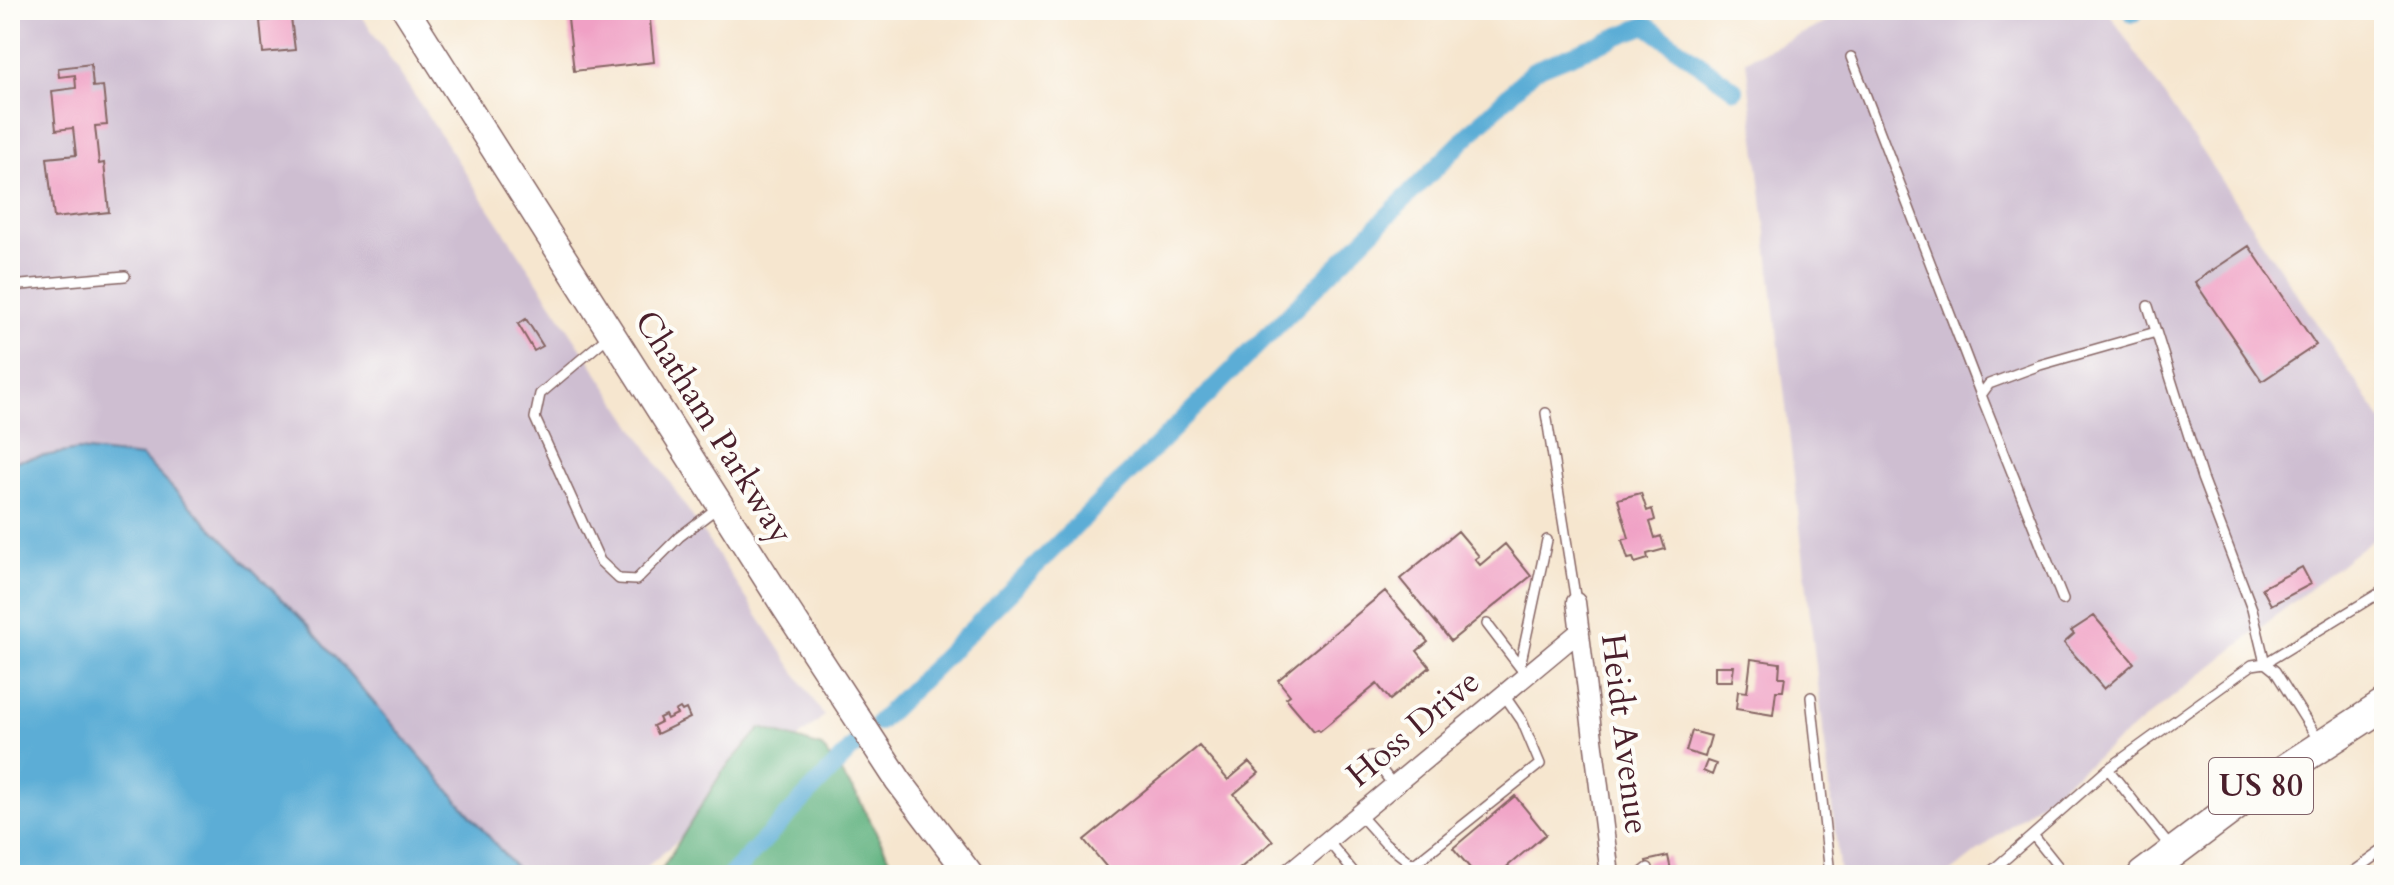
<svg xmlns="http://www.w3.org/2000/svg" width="2394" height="885" font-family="Cardo,serif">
<rect width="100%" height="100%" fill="#fdfcf7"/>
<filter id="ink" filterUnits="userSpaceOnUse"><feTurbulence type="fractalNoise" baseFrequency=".0125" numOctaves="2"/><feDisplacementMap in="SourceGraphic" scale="16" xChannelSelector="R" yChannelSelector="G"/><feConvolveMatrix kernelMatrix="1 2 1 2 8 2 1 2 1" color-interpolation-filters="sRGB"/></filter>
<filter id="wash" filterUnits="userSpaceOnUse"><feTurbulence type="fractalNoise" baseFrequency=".006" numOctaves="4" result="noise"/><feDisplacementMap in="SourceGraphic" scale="32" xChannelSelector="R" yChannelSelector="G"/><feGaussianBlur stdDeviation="1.8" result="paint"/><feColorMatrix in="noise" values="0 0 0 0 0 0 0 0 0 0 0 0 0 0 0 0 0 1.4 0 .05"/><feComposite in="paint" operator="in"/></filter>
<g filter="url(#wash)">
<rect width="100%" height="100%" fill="#f6e6cf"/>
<!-- industrial -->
<path fill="#cebed1" d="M10 10H358L824 716 637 875H10Z
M1853 10H2107L2384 424V530L1948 875H1840L1746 60Z"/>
<!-- forest -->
<path fill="#60b280" stroke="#556856" stroke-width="2" d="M761 728 822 747 858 797 898 875H652L662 869 722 772Z"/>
<!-- water -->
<path fill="#5badd6" stroke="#526680" stroke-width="2" d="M78 450 142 457 308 626 522 875H10V462Z"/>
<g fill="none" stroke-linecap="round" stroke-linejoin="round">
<!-- canal -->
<path stroke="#5badd6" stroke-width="18" d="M2133 14 2137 10
M879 722 1534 70 1646 25 1735 90
M731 875 856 744"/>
</g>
<g id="blocks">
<!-- building -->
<path fill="#f0a0c5" d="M567 10H649L654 62 574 71Z
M1360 10H1402V11L1361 19Z
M291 18 295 50 263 53 260 21Z
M91 64 93 87 103 86 107 125 95 126 99 164 104 163 109 212 54 218 47 158 76 155 73 128 56 130 52 91 76 88 75 75 59 77 58 68Z
M2249 246 2316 345 2262 381 2195 282Z
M526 319 543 346 534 351 518 324Z
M1641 493 1647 511 1652 509 1655 520 1650 522 1655 538 1661 536 1665 549 1647 554 1648 559 1635 563 1633 558 1628 559 1622 540 1629 538 1618 499Z
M1458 531 1479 556 1475 559 1480 565 1505 544 1531 576 1451 641 1400 579Z
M2302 567 2311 584 2271 605 2262 588Z
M1385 591 1428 642 1417 651 1430 667 1390 700 1377 684 1320 731 1318 729 1314 731 1286 698 1290 695 1278 680Z
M2094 616 2134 663 2104 689 2064 643 2074 634 2071 631Z
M1751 659 1780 663 1779 677H1785L1783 691H1776L1773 715 1736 709 1738 691 1747 692Z
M1715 666H1734L1732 681H1715Z
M680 708 682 711 686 709 690 718 657 734 653 726 661 722 659 718 665 715 667 719 677 714 675 711Z
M1692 731 1711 736 1705 757 1686 751Z
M1199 746 1228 780 1249 762 1259 773 1234 794 1273 841 1232 875H1113L1084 840Z
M1707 761 1716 764 1712 775 1703 771Z
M1515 796 1546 834 1497 875H1476L1453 848Z
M1668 856 1672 875H1649L1646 861Z"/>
</g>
</g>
<g filter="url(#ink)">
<use href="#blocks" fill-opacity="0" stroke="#866564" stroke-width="2"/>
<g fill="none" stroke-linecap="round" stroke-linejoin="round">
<defs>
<path id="lane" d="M95 10 112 13 127 10
M1851 57 1981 395
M10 286 125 276
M2148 306 2202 478 2252 609 2265 663 2381 592
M610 335 540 394 535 418 600 561 619 579 636 580 679 537 717 508
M1546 413 1576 602
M2063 600 1981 395 1989 384 2040 365 2156 332
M1487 624 1522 670
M1520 666 1547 540
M1811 697 1830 875
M1371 756 1394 786
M2108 769 2171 848
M1359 814 1385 843 1413 865 1540 764 1522 721 1504 695
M1328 841 1356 875
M1639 875 1648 868
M1987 875 2033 835
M2065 875 2033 835 2108 769 2252 665 2265 663 2275 671 2319 741
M2349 875 2384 850"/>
<path id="street" d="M1576 602 1610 875
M1286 875 1580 631"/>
<path id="secondary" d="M406 10 785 607 898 780 970 875"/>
<path id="primary" d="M2143 875 2275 776 2384 705"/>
</defs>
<!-- lane casing -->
<use href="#lane" stroke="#866564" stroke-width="12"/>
<!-- street casing -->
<use href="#street" stroke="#866564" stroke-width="21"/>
<!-- secondary casing -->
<use href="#secondary" stroke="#866564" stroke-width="29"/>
<!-- primary casing -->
<use href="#primary" stroke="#866564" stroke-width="33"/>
<!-- lane -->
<use href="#lane" stroke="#fff" stroke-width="9"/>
<!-- street -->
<use href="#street" stroke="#fff" stroke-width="18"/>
<!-- secondary -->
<use href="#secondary" stroke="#fff" stroke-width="26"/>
<!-- primary -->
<use href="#primary" stroke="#fff" stroke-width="30"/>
</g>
</g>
<g text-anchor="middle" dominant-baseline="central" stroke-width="8" stroke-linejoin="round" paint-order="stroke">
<!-- shield labels -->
<rect fill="#fdfcf7" stroke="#806168" stroke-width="2" x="2209" y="758" width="104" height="56" rx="6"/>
<g font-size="32" font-weight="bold" fill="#4a1f2b">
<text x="2261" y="786">US 80</text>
</g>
<!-- street labels -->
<g font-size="34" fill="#4a1f2b" stroke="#fdfcf7">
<text transform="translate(714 427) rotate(58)">Chatham Parkway</text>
<text transform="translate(1413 728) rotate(-40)">Hoss Drive</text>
<text transform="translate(1625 734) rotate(83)">Heidt Avenue</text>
</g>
</g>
<!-- margin -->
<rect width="2394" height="885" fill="none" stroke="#fdfcf7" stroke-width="40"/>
</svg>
